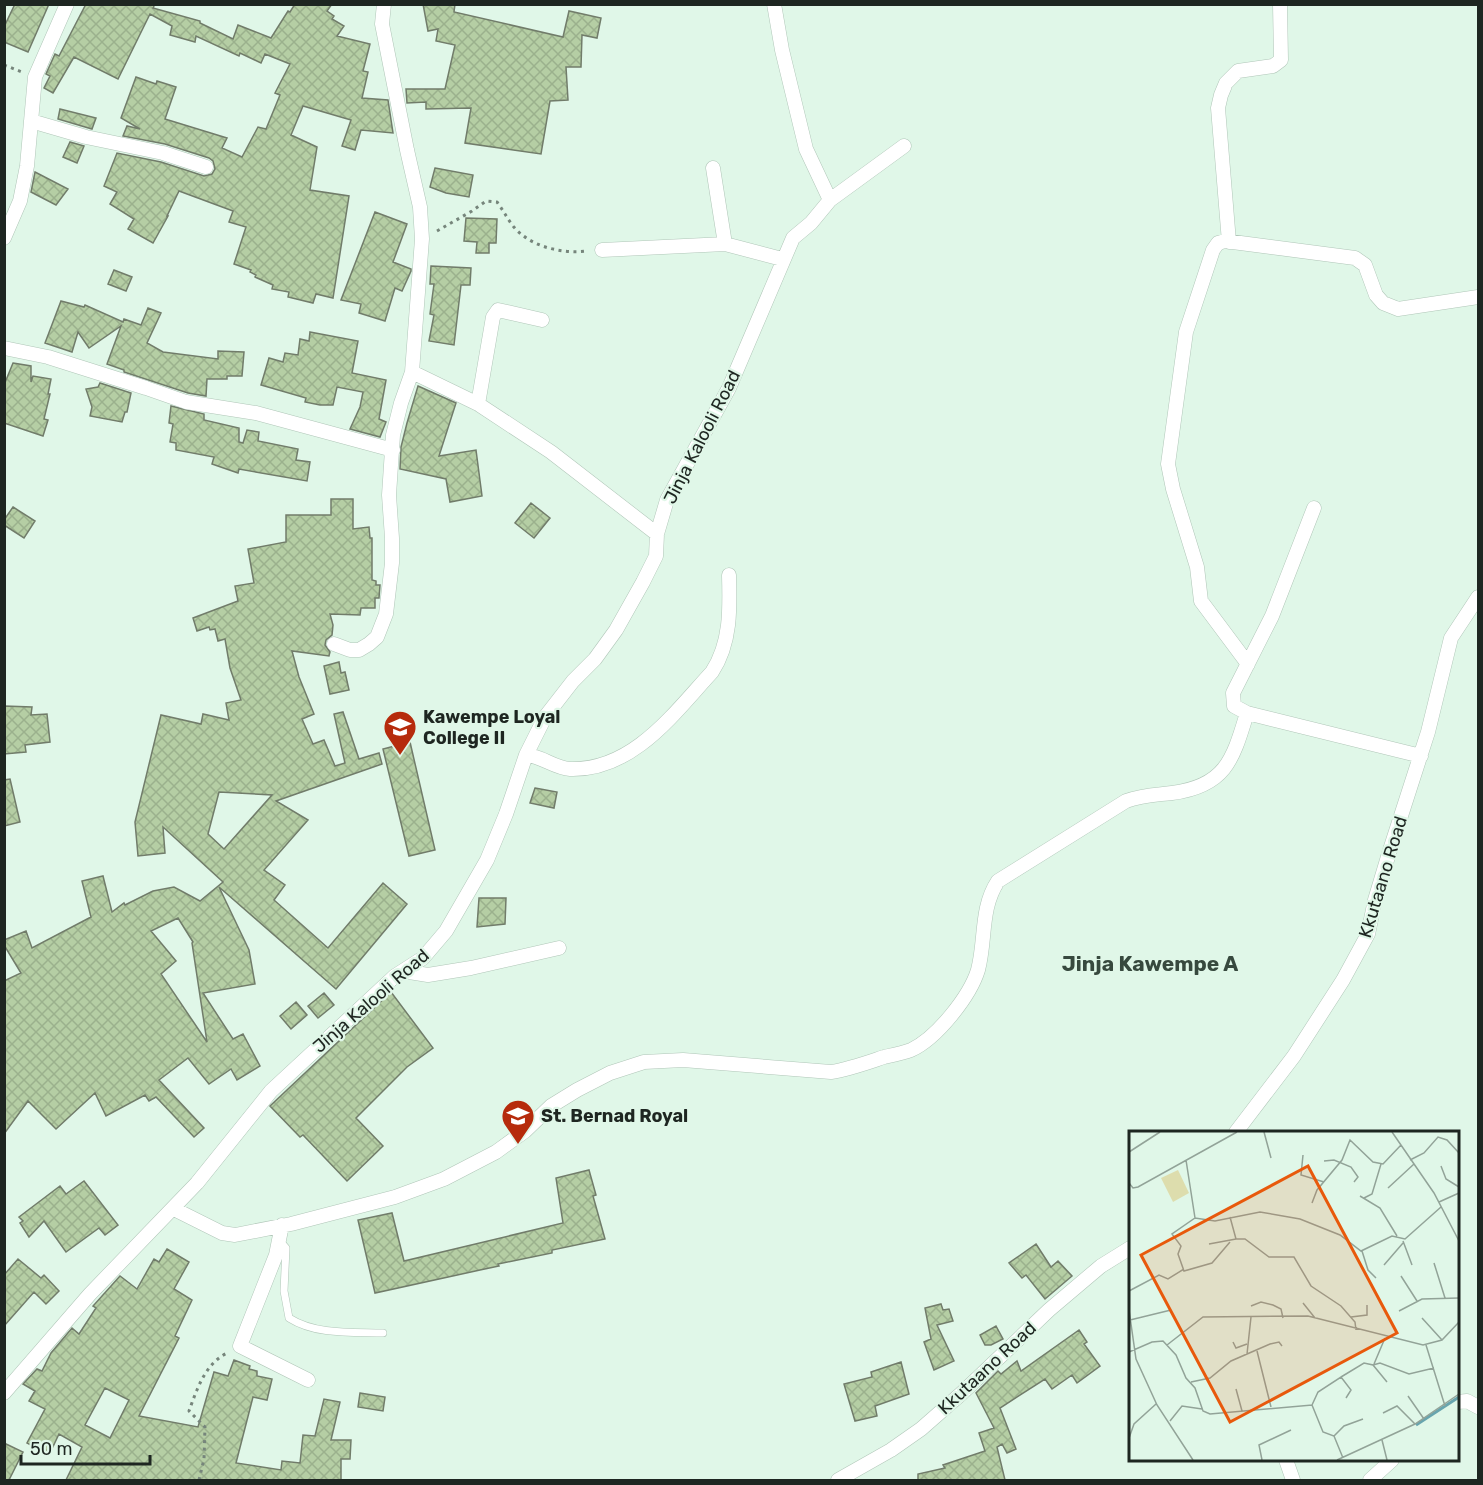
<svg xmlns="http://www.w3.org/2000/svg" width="1483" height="1485" font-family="Rubik,sans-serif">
<defs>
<pattern id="building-cross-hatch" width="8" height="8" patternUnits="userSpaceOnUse" patternTransform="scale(1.5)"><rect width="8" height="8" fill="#b5cea4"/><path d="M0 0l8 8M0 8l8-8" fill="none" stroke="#9bb18d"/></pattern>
</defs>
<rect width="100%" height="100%" fill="#e0f7e8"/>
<!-- building -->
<path fill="url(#building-cross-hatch)" stroke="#717c6a" stroke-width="1.5" fill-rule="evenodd" d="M15 4H49L28 52 4 42V27Z
M86 4H155L153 8 200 21V23L233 39 238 25 271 38 288 11 290 12 295 4H332L327 11 334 16 332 19 344 26 337 36 370 44 363 71 368 72 362 98 388 100 393 133 361 130 355 150 342 146 351 120 303 106 291 135 317 147 310 190 349 196 333 298 316 294 313 303 288 297 289 292 272 289 273 285 255 277 256 275 250 272 251 270 234 264 246 227 229 222 233 211 179 191 167 216H168L153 243 128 229 134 219 110 204 117 192 104 186 117 153 161 162 204 176 212 174 215 169 213 161 209 158 165 144 123 136 127 126 140 129 121 118 136 77 156 84 157 81 176 87 165 119 227 138 222 148 242 157 258 127 266 129 280 95 275 93 290 64 265 54 261 63 240 53 239 56 196 36 195 42 170 35 172 26 150 14 118 79 74 57 53 93 44 88 50 76 46 74 55 54 59 56Z
M423 4H455L454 12 563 37 569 11 601 18 597 38 582 35 581 67H566L568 100 550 101 541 154 465 143 471 108 426 109V102L407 103 406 89H445L455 45 436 41 438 29 428 31Z
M60 109 96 118 92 129 58 119Z
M70 142 84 146 77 163 63 157Z
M435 168 473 175 469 197 446 193 430 187Z
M35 172 68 189 56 205 31 192Z
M375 212 407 224 393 262 411 269V271L402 291 395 288 385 321 359 313 361 304 341 300Z
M466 218 497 219 496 243H489V253H476L477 242 464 241Z
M431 266 471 268 470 285H461L454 345 429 341 434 315 430 314 434 284H430Z
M114 270 132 277 126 291 108 284Z
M61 301 84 307 85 305 123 322 124 319 141 325 148 308 161 313 147 343 163 352 218 359V351L244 352 242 376H227V379H207L206 396 188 393 124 372V370L107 364 121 326 89 348 78 332 72 352 45 343Z
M310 332 358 341 352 373 386 380 379 419 386 422 380 437 350 429 360 407 363 392 337 387 333 405H320L305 402 306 398 261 385 269 358 283 362 285 353 298 355 300 339 309 341Z
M13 363 31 366V382L33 376 51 379 48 394H50L44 419 48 420 43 436 4 423V385Z
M100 383 131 393 127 412H125L122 422 90 416 92 407 86 389 98 387Z
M418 386 456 403 439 456 476 450 482 496 450 502 446 479 400 469 401 447 407 423Z
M171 406 204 414V420L239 428V442L243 443 247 430 259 432 258 441 298 449 296 460 310 462 307 481 239 469 238 473 212 464 214 457 176 450V443L170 442 173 424 169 423Z
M331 499H353V529L369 527 370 538H372V580L376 581V585H380L379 598H375V608H361L360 615 330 614 333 625 332 635 326 640 325 645 330 652 329 656 292 651 299 677 314 714 302 719 313 744 324 740 335 766 345 763 334 714 343 712 359 759 379 753 382 764 276 801 308 820 264 870 285 885 274 900 328 948 383 883 407 904 336 989 219 887 249 950 255 984 203 993 233 1039 243 1034 260 1066 237 1080 231 1069 209 1084 188 1058 159 1080 204 1128 194 1137 156 1097 149 1101 145 1095 106 1116 95 1093 56 1129 28 1101 4 1134V981L21 973 4 945V940L26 931 32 948 91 917 82 881 103 876 112 912 124 903 125 905 153 891 174 887 200 901 223 882 163 827 165 853 138 856 135 822 161 715 201 724 203 714 229 720 226 703 241 700 230 668 225 639 218 641 215 629 210 630 209 627 197 631 193 618 238 601 235 586 254 583 248 549 286 542V515H331ZM219 792 272 795 224 849 208 834ZM178 918 193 942 192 943 207 1042 161 974 176 961 151 931Z
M531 503 550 518 534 538 515 523Z
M13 507 35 521 24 538 4 525V520Z
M339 662 341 673 345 672 349 690 330 694 324 666Z
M4 706 32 707 31 715 47 714 50 742 25 745 26 752 4 754Z
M410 742 435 850 409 856 383 749Z
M10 779 20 822 4 826V780Z
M535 788 557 792 554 808 530 803Z
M479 898H506L505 924 477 927Z
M391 992 433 1048 407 1067 356 1118 383 1146 347 1181 303 1135 300 1137 270 1106Z
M324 993 334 1005 318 1018 308 1006Z
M296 1002 307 1015 291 1029 280 1016Z
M589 1170 596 1195 593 1196 605 1239 552 1250V1253L498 1264 499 1266 480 1270 375 1293 358 1220 392 1213 404 1261 563 1223 556 1178Z
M84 1181 118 1225 105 1235 99 1228 66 1252 44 1221 29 1237 20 1223 23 1221 19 1217 60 1186 66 1194Z
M1036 1244 1051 1267 1058 1261 1072 1276 1045 1299 1026 1275 1022 1278 1009 1263Z
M167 1249 189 1262 174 1289 192 1300 175 1336 179 1338 139 1416 198 1427 214 1372 228 1376 234 1360 250 1366 249 1369 257 1371V1376L272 1379 267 1400 253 1397 236 1463 281 1470 282 1461 300 1463 303 1435 315 1436 324 1399 340 1402 331 1440H351L350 1459H341V1480H66L82 1447 59 1434 49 1455 27 1443 45 1409 29 1401 35 1391 23 1384 37 1369 42 1371 51 1353 72 1328 79 1334 96 1308 93 1306 120 1276 137 1289 154 1259 159 1262ZM105 1388 129 1400 110 1438 85 1425Z
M18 1259 41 1278 44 1275 59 1291 46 1304 34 1292 4 1326V1275Z
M941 1304 943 1310 949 1309 953 1321 937 1325 954 1361 934 1370 924 1342 931 1339 925 1308Z
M996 1326 1003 1339 991 1345H985L980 1335Z
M1079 1330 1087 1342 1084 1344 1100 1366 1077 1383 1072 1375 1052 1389 1045 1379 1000 1408 1016 1449 1007 1453 1002 1444 997 1447 1005 1480H918V1474L945 1468 943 1465 985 1451 979 1433 994 1428 976 1393 998 1371 1001 1374 1017 1361 1021 1371Z
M901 1362 909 1394 875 1406 877 1416 855 1421 844 1384 872 1377 871 1372Z
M360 1393 385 1397 383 1411 358 1407Z
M4 1443 23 1452 9 1480H4Z"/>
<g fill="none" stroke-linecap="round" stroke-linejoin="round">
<defs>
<path id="service" d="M279 1240 286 1248 284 1291 289 1318C316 1335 351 1332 383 1333"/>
<path id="minor" d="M31 121 86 137 163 153 206 167
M713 168 725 244 782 259
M830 200 904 146
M4 238 20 201 27 166 35 77 67 4
M1229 242 1218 108 1221 95 1226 83 1238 71 1273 66 1281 60 1280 4
M602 250 725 244
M4 348 48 357 146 388 186 402 256 413 393 450
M412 372 478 404 551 452 657 534
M478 404 493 317 498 310 542 320
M334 644 350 650H359L369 644 377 637 386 614 392 563V538L389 495 393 435 401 403 412 372 422 239 420 207 407 150 382 24 384 4
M1248 664 1201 601 1197 567 1173 489 1168 464 1186 332 1213 250 1218 243 1225 241 1355 258 1365 265 1376 295 1383 303 1398 309 1478 297
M1247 713 1234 706 1233 693 1272 616 1314 508
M526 755C542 756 554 768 570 769 633 771 674 713 712 672 731 643 730 609 729 575
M403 971 428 975 471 968 559 948
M1236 1132 1294 1056 1343 980 1368 934 1375 900 1390 850 1428 732 1451 638 1478 597
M174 1209 222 1233 235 1235 291 1224 395 1197 444 1179 496 1152 525 1131 551 1106 577 1090 610 1073 644 1062 683 1060 831 1072C850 1069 866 1063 884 1057 893 1055 903 1053 911 1050 937 1038 970 996 978 970 986 940 980 908 998 881L1126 801C1142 795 1155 795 1172 793 1226 786 1233 759 1247 713L1421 756
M282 1225 276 1255 240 1346 308 1380
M4 1393 90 1294 197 1183 271 1091 395 976 423 958 446 931 487 860 506 814 526 755 545 717 573 681 595 659 616 630 643 582 656 556 657 534 667 500 729 388 793 238 811 223 830 200 806 149 782 50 774 4
M1458 1402 1467 1401 1478 1407
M1286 1460 1293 1480
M838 1480 891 1450 921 1429 962 1393 1049 1310 1101 1266 1130 1248
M1370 1480 1392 1460"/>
</defs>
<!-- service casing -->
<use href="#service" stroke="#b0c6b8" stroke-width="8"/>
<!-- minor casing -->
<use href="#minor" stroke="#b0c6b8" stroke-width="15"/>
<!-- path -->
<path stroke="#76857b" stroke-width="3" stroke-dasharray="3 4.5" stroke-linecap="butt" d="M4 65 22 72
M437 231 472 211 486 201 497 202C503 210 507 218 513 226 530 247 562 254 587 251
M199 1480 204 1459 205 1427 189 1411C197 1389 205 1364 227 1353"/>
<!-- service -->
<use href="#service" stroke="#fff" stroke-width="7"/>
<!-- minor -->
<use href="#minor" stroke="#fff" stroke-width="14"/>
</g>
<!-- icons -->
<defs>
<symbol id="school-pin" viewBox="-11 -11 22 30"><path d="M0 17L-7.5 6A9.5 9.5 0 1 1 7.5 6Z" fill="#b62b0c" stroke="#e0f7e8"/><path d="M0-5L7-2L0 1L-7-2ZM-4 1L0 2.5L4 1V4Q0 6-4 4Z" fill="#fff"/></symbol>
</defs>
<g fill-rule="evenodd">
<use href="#school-pin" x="381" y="708" width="38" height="52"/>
<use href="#school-pin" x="499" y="1097" width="38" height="52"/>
</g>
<g text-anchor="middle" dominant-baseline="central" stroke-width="4.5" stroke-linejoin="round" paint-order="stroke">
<!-- street labels -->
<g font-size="18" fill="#1e2621" stroke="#e0f7e8">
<text transform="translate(702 437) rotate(-63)">Jinja Kalooli Road</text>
<text transform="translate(1383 877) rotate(-73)">Kkutaano Road</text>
<text transform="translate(371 1001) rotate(-41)">Jinja Kalooli Road</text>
<text transform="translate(987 1368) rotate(-43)">Kkutaano Road</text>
</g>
<!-- poi labels -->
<g font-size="18" font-weight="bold" fill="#1e2621" stroke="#e0f7e8" text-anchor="start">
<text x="423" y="717">Kawempe Loyal<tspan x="423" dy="21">College II</tspan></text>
<text x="541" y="1116">St. Bernad Royal</text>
</g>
<!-- quarter labels -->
<g font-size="21" font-weight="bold" fill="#37493e" stroke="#e0f7e8">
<text x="1150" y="963">Jinja Kawempe A</text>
</g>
</g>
<!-- overview -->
<g transform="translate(1129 1131)">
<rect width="330" height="330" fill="#e0f7e8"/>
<path d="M49 39 60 62 44 71 32 47Z" fill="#ddddad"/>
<path fill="none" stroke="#68a5ae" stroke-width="3" d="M287 294 330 266"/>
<path fill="none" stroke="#92a398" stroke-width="1.5" d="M135 1 142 27M263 1 305 62 330 110M0 21 31 1M174 24 172 44 195 51M57 29 66 87M281 29 295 22 309 6 318 9 330 22M195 30 205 29 222 36 229 46 225 51M312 35 317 48 330 56M0 52 4 57 9 56 108 1M259 57 285 33M231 65 251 77 268 105M235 67 243 63 252 33M310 71 330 62M183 72 188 59 213 29 221 9 244 31 254 33 272 14M101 86 107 108H116L140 126H165L182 155 212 175 226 191 227 199M274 110 283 134M101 111 83 132 55 140 49 123 52 115 43 103 66 87 86 90 131 81 171 88 211 104 232 120 263 105 276 108 312 76M80 113 107 108M233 120 239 139 247 147M305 132 316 167M255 134 274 112M272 145 288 170M0 160 30 144 39 148 55 138M174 172 186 187M122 175 132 171 144 174 152 178 154 187M0 179 7 228 28 274 64 329M270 180 293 168 330 167M222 186 238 184V174M293 187 313 209M1 189 42 179M104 211 107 217 118 213M38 214 74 186 179 185 294 214 313 209 330 191M297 214 316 275M128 220 142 276M0 221 23 211 34 210 47 224 57 247 66 257 74 280 81 283 183 274 194 301 205 305 214 327M118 223 122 186M245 233 256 207M244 234 251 232 280 243 305 237M212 246 235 232 244 234 258 251M62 251 81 247 102 230 141 213 150 211 153 215M107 258 113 280M279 265 295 288M183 274 189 261 212 246 222 259 217 267M254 282 268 275 286 293M41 290 53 275 73 278M205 305 215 295 234 288M0 307 5 293 27 273M253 309 258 329M133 329 130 314 162 299M208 329 286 293 330 263"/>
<path fill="#e8590c" fill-opacity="0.15" stroke="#e8590c" stroke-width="3" d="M179 35 268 202 101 291 12 124Z"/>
<rect width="330" height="330" fill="none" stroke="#1e2621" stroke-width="3"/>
</g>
<!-- border -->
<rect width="1483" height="1485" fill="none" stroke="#1e2621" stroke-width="12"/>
<!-- scale -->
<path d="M21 1455v9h129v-9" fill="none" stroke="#1e2621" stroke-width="3"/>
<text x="30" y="1455" font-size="18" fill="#1e2621" stroke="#e0f7e8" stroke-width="4.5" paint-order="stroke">50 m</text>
</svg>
